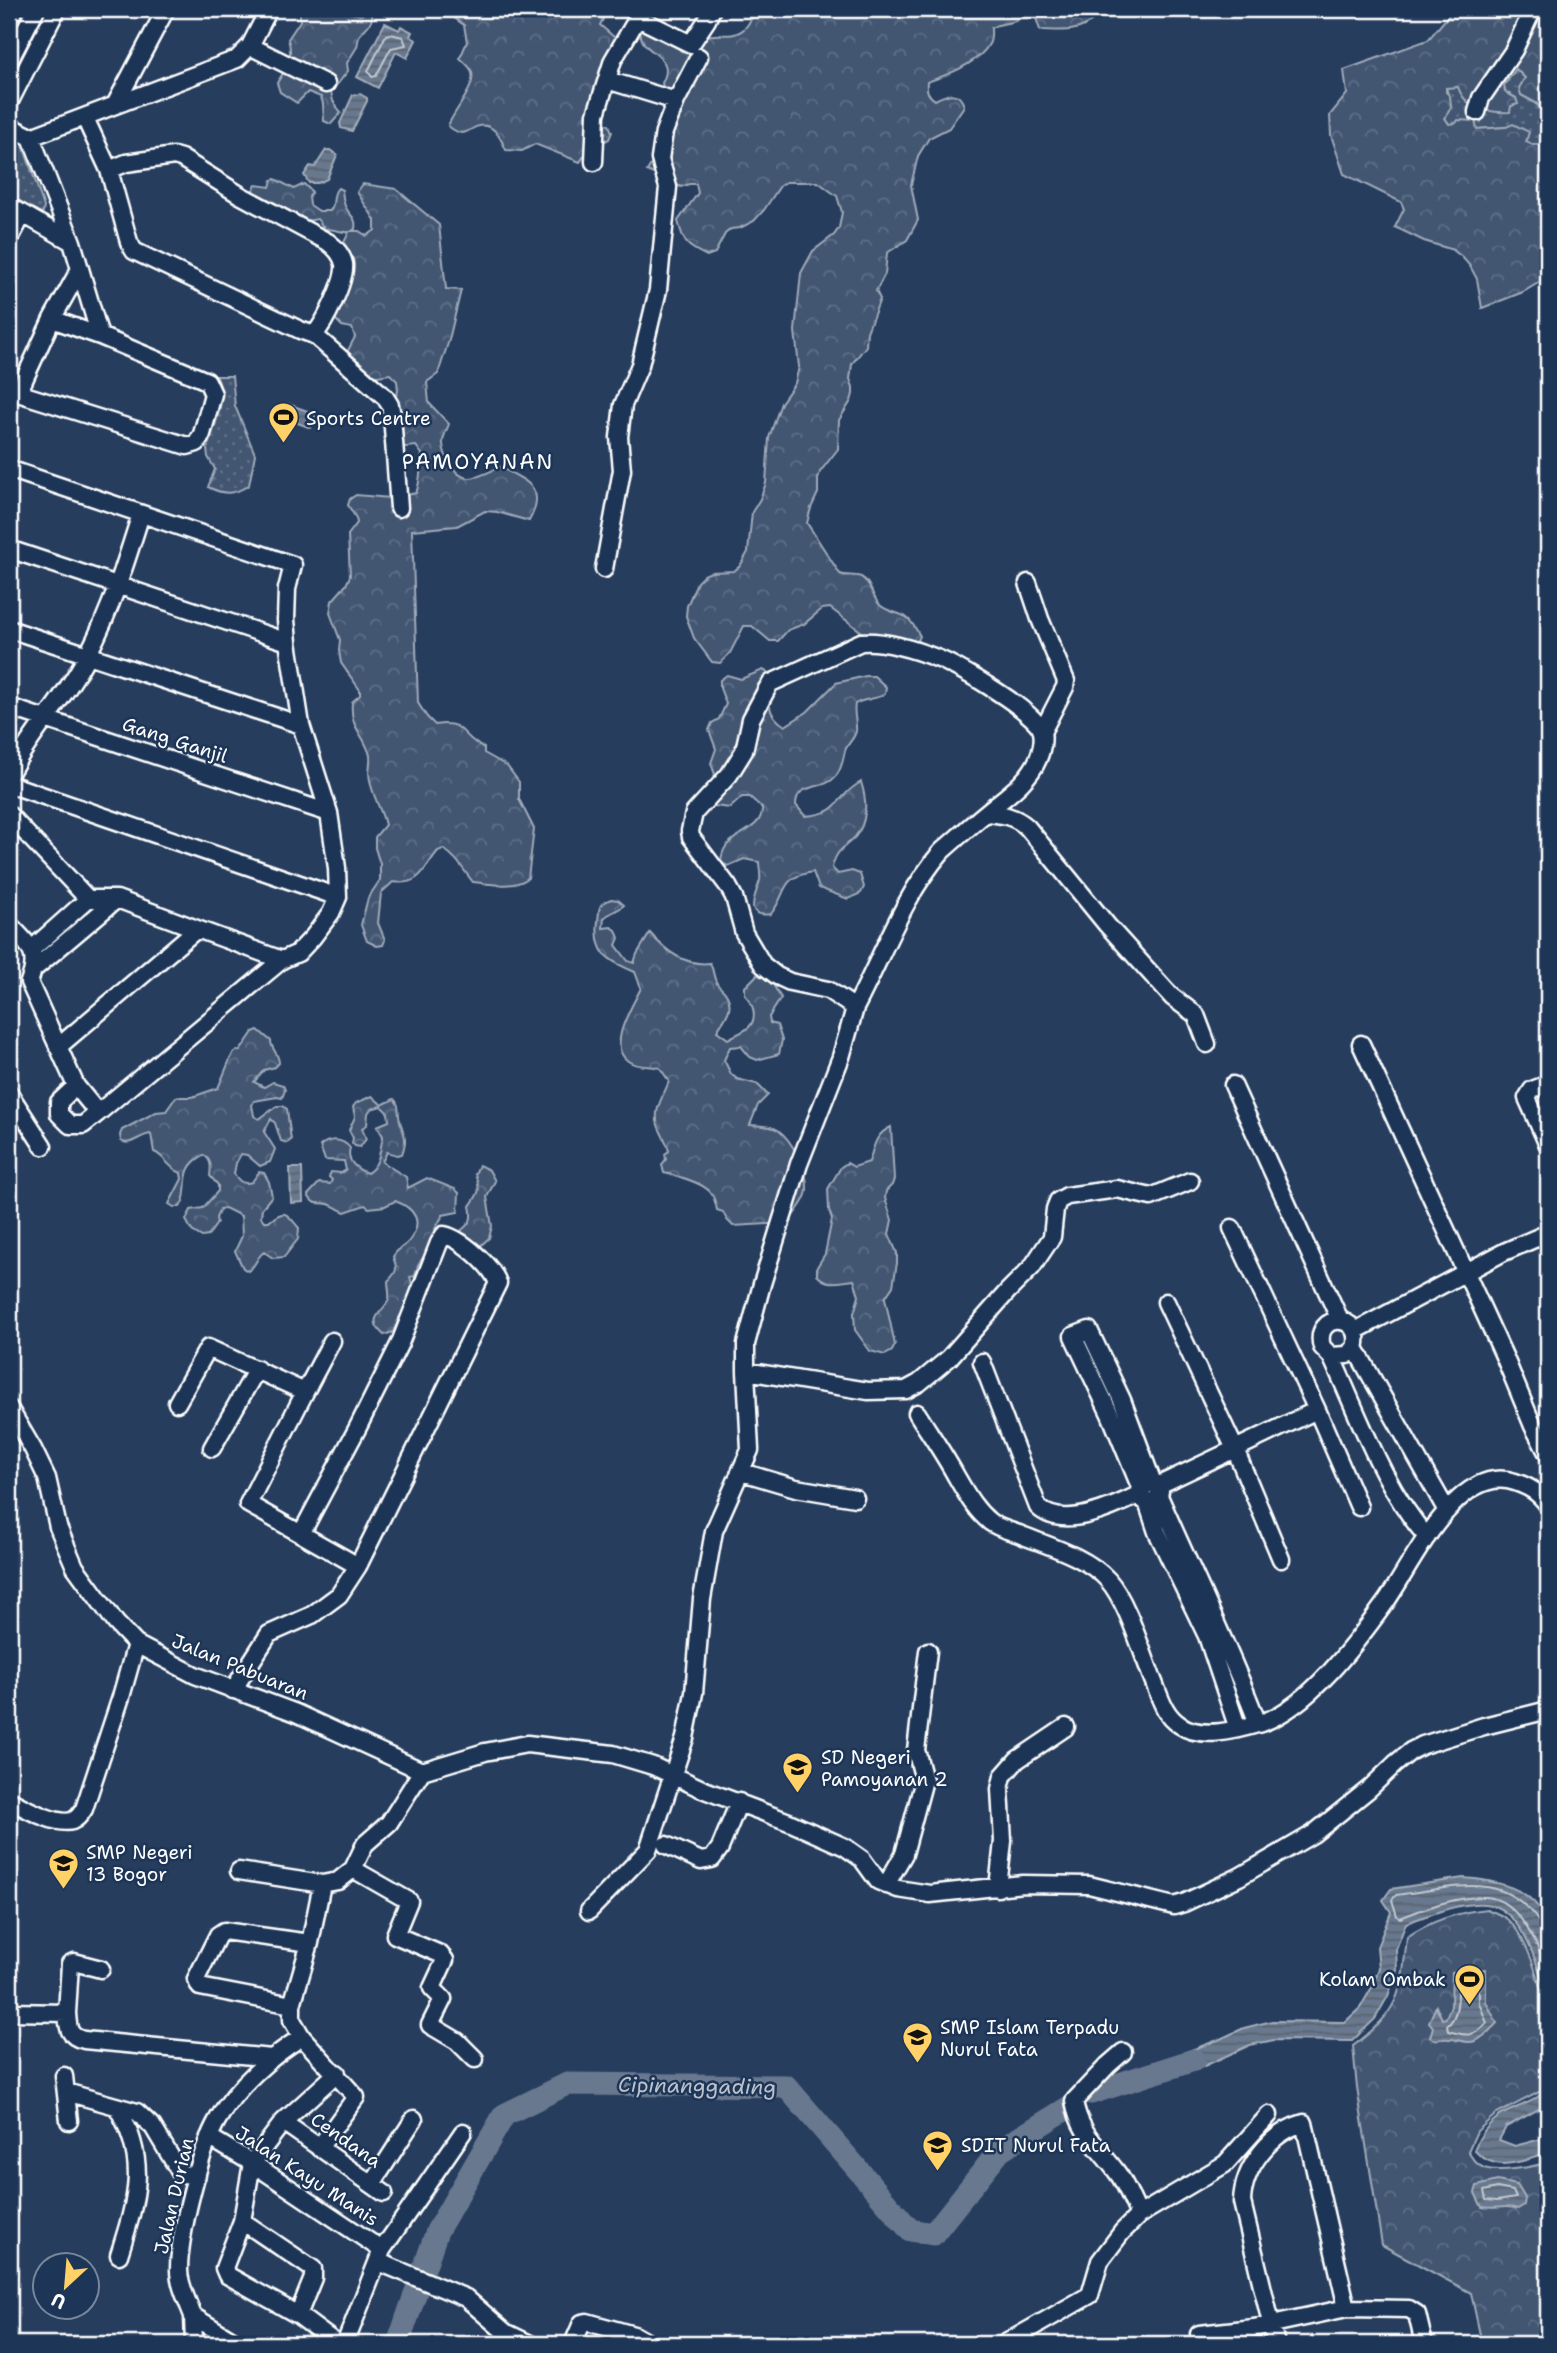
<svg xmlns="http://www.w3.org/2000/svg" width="1557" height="2353" font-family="'Shantell Sans',sans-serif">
<defs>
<pattern id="grass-dots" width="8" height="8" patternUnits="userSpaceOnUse" patternTransform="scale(1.75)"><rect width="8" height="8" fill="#425672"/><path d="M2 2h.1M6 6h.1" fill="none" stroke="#5e6f87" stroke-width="1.8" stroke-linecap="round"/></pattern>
<pattern id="forest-crowns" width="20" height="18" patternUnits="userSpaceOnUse" patternTransform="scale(1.75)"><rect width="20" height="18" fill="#425672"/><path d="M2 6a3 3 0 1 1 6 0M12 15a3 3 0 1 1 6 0" fill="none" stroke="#5e6f87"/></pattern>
<pattern id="water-rules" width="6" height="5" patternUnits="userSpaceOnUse" patternTransform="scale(1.75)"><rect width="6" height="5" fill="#67788e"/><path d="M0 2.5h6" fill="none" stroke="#5a626d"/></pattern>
</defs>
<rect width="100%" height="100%" fill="#263d5e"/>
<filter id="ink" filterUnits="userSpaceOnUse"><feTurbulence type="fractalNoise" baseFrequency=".0143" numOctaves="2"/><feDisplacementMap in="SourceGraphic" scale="14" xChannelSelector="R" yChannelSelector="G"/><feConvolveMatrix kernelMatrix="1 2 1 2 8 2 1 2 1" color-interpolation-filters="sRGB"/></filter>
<g filter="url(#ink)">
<!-- grass -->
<path fill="url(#grass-dots)" stroke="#a0aab8" stroke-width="2" d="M1516 69 1525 78 1521 95C1548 110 1548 114 1548 144L1533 145 1506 127 1476 129 1449 124 1445 118 1451 106 1446 87H1458L1511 106 1517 104 1516 98 1505 92 1504 85Z
M9 137 23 145 44 207 43 212 40 213 9 196Z
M216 376H232L235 406 255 454 249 485C234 495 224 495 208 487L215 469 208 457 207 449C214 426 229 398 216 376Z"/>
<!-- forest -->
<path fill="url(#forest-crowns)" stroke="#a0aab8" stroke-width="2" d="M300 9H343L346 12 361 15 370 9H376L373 11 371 22 359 36 357 47 347 63 348 71 331 92 333 101 341 113 331 124 324 121 323 104 321 97 308 92 297 103 280 92 277 83C287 67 294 57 288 39L300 21Z
M448 9H485C494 20 509 19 519 9H608L600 25 621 43 615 69 618 76 596 119 609 125 612 132 609 139 588 150 580 162 535 144 522 151 506 150C501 139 494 122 479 126 473 127 469 132 463 133 458 134 452 129 448 126 453 111 479 85 471 70 469 66 463 61 460 58L467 42 464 25 450 15Z
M756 9H795L812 12 821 9H1024C1021 27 1004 20 991 28 991 33 992 39 989 44 979 63 945 76 927 82 926 91 928 95 935 100 947 94 959 89 964 106L949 128 929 138 918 156 911 185 918 220 907 240 887 253 885 274 876 291 880 299 867 332 866 346 852 364 850 379 853 387V394L851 401 839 420 838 449 820 472 818 479V493L811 508 807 523 840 574C847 577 854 574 861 577 871 582 872 598 880 605 887 612 898 612 906 617 912 621 916 629 920 636L917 642 904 651 870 638 830 608 822 609 804 624 788 630 778 641H770L752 626H744L730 653 720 663 712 662 694 638 686 616 687 606 697 582 704 575 711 572 734 571 740 566 748 552 752 512 760 499 766 483 769 438 781 403 795 383 799 367 795 331 801 273 813 251 834 235 839 228 842 212 837 196 818 182H786L780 186 764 210 754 221 740 228 731 229 725 234 715 253 707 256C686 246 684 244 678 221L698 193 696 184H689L681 187 647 171 674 128 662 83C679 52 636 55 641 29L647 25 671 39 681 51 687 52C709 21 727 45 745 28 750 23 753 15 756 9Z
M1033 9H1092L1093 19C1080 34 1058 30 1040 30Z
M1454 9H1548V119L1538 104 1521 95 1519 88 1525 78 1516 69 1504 85 1505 92 1516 98 1518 104 1511 106 1510 112C1489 113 1465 109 1458 87L1446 88V92L1450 96 1451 107 1445 118 1449 124 1456 123 1458 120 1475 121 1477 129 1506 127 1513 124 1529 132 1526 142 1533 145 1548 144V277L1523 292 1482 308 1477 279 1470 266 1462 257 1453 250 1424 241 1395 227 1404 209 1401 202 1344 174 1331 135 1330 115 1347 94 1344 70 1428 40Z
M275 179 294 189 304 184 312 192 309 197 310 205 319 211H330C336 204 331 194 338 188L342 190C343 196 343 203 346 208 351 217 357 218 355 229L352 231H359L367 236 375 230V220L357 192 363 184 396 189 439 225 446 289 461 290 449 340 438 374 427 382 429 403 449 424C447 430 442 438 443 444 444 456 455 477 468 478 477 479 491 471 500 467 526 481 548 487 529 521L497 512 485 511 457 526 412 530 418 703 427 717 435 725C466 720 459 736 484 748V753L507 766 519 782V799L534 829 528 878C514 889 490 884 473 882 463 870 457 857 443 849L438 851C423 869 421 886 393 882L381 893 378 923 385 940 383 945 377 946 367 941 361 925 368 898 380 880V864L375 848V837L385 825C381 807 370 793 369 773 369 766 372 759 369 752 361 730 350 728 352 702L360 695V690L341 663 339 651 340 640 330 613 332 601 346 585 350 576 348 535 357 523 356 518 348 505 350 499 356 495 390 498 416 493C421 481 420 467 422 454L416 446 396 448 394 400 398 391 397 381 390 374 352 380 342 362 355 337 352 328 342 326 335 319 332 309 341 249 349 232C340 233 334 228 325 229L317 219 307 221 298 215 280 210 272 203 251 193 256 185 270 187 272 180Z
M763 670 776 677C769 699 763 712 785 726L807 712 836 683 866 676H874L886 687 885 694C876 700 865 698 855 704 853 713 857 722 856 731 855 738 847 744 845 751 843 759 842 769 836 776 824 792 796 781 796 805L805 816C842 814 834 797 861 782 867 800 868 822 855 837 843 849 836 850 832 868L838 874 852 871 860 874 864 887 861 893 848 899 819 888 813 872C778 878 789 891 771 914 741 919 757 893 760 880 761 875 759 867 759 862L744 859 728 866 721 863C721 831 763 835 762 808L750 797H742L730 808 714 806 710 801 720 789 711 763 716 749 709 730 712 723 719 719 726 704 720 688V680L727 675 741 679Z
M611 899 618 900 624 905C617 912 611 911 604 918L603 928 611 927 616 930 619 938 616 945 628 961 634 963 637 954 650 933C666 952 685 966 710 963 714 970 713 979 718 985 720 988 724 990 726 994 735 1008 725 1018 717 1031L728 1039C734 1035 744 1032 749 1027 758 1018 753 1003 745 995V987L757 975 770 979 781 998 769 1017 770 1023 777 1025 782 1040 779 1054 757 1060 750 1057 741 1046 730 1047 724 1060 731 1074 737 1079 757 1084 768 1095 758 1105 750 1125C758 1126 771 1125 778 1130 792 1140 808 1171 807 1189 807 1200 794 1213 788 1223L733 1226 727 1220 723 1212 717 1210C716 1205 714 1197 711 1193 703 1182 677 1176 664 1173L662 1165 666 1159 665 1154 669 1151C667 1141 661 1134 658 1125 653 1109 664 1096 669 1081L660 1068C649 1065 638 1068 628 1061 606 1046 633 1005 641 988L635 972C606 959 594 953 598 920 600 907 597 905 611 899Z
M258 1030 271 1041C271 1049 279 1054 279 1063L275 1067 264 1070 254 1082 264 1087 273 1082 283 1085 285 1090 282 1098 277 1097 254 1101 252 1105 254 1116 259 1119 277 1106H283L287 1109 291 1140 287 1143 281 1141 275 1123 271 1119 264 1132 275 1149 270 1162 260 1166 247 1155 241 1154 236 1163 234 1174C239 1181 242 1185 252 1182L259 1172 264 1173 269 1182 272 1196 262 1208 261 1217 264 1221H270C286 1208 287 1214 299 1228L298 1239 284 1257 273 1258 264 1252C256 1257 256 1267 248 1271L243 1268 235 1251 242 1236 241 1216 225 1208 220 1209 216 1218 217 1223 208 1236 202 1237 192 1231 186 1220 191 1210 203 1208 218 1191V1185L210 1176C211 1167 212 1161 204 1155 176 1169 192 1190 180 1207H174L169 1204 182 1179 181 1173C167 1167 165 1156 154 1152L151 1134C139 1135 131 1147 121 1141L120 1135 122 1130 156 1112 166 1111 176 1097H192L218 1088C221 1082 232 1053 234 1052 236 1051 238 1051 240 1051L253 1032Z
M372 1096 382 1105 394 1099C401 1106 397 1112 400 1121 404 1136 408 1137 402 1154L397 1155 387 1152 382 1162 406 1177 408 1188 427 1178 455 1189 459 1193 458 1212 443 1215 435 1229 445 1236 456 1235C468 1224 474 1223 470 1206 480 1192 481 1191 475 1174L479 1165 489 1170 495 1181 487 1197 492 1226 489 1238 476 1250 446 1244 425 1255 418 1265 415 1276 410 1277 413 1287 423 1294 422 1299 400 1316 393 1332 384 1335C364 1317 385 1312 389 1299 390 1295 388 1286 388 1281 397 1272 398 1269 393 1257 397 1248 404 1248 409 1241 424 1222 415 1208 395 1201L385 1206 369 1208 365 1205 345 1212C339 1210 333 1205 328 1204 316 1202 314 1206 308 1195L319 1183 330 1184 332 1180 329 1177 331 1172 341 1173 346 1170 344 1161 325 1160 320 1146C329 1138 342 1138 350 1148 346 1161 356 1169 367 1173 380 1166 380 1149 383 1136L377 1126 389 1121 388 1113 381 1106 371 1109 368 1113 367 1125 362 1128 366 1139 360 1147 355 1146 352 1143 353 1138 349 1130 355 1117 353 1107 356 1103Z
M891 1127 894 1179 892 1185 886 1191 885 1198 892 1220 889 1234 897 1253V1263L893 1286 885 1298 895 1345 892 1351 885 1355 870 1351 855 1330 854 1313 859 1296 854 1280C840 1281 828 1287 817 1275V1267L825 1254 832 1219 829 1210 828 1189 841 1167 847 1163 854 1167 869 1162C874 1147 875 1134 891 1127Z
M1487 1909C1493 1912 1501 1914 1507 1919 1537 1945 1555 2036 1548 2074 1547 2080 1544 2085 1543 2090L1495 2115 1477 2131 1468 2151C1472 2158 1476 2165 1484 2168 1499 2173 1534 2167 1548 2162V2344H1482L1471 2293 1382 2245 1357 2088 1353 2046C1401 2010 1401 1993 1407 1937 1432 1920 1457 1912 1487 1909Z"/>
<!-- water -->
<path fill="url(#water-rules)" stroke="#a4aebb" stroke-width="2" d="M385 23 399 30 401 26 412 32 410 36 416 40 407 58 396 52 378 88 357 77Z
M360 94 367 98V101L352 131 341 128 340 123 353 95Z
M326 150H330L337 155 327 179 318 183H309L304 175 310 166 315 167Z
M288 404 316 414 311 428 284 418Z
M290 1168H302L303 1202 291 1203Z
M1463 1878C1494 1880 1534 1887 1546 1922 1553 1942 1548 1977 1548 1999 1539 1970 1523 1907 1485 1904 1459 1902 1431 1915 1406 1923L1396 1949 1397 1970 1388 1996 1375 2019 1352 2041 1274 2040 1250 2045 1202 2067 1167 2079 1161 2061 1218 2040 1244 2028 1272 2021 1345 2022 1360 2008 1371 1989 1379 1968 1377 1947 1391 1912 1383 1900 1391 1889Z
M1486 1969V2002L1497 2023C1465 2058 1468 2033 1435 2040L1430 2037 1433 2027 1429 2022 1436 2006 1442 2019 1446 2018 1451 2006 1452 1972Z
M1548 2084V2104L1506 2127 1499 2140 1515 2146 1548 2137V2154C1521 2160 1497 2175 1474 2150 1479 2137 1486 2126 1497 2118 1513 2105 1539 2105 1548 2084Z
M1497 2181 1517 2185 1525 2198 1524 2205 1518 2209C1504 2204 1497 2210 1482 2207L1475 2193 1477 2186Z"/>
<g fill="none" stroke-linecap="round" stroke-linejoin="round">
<!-- shore -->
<path stroke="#c2c9d2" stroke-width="2" d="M390 34 403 37 406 45 391 48 376 76 372 77 368 71 386 35Z
M1548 1927 1541 1925C1504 1867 1452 1889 1396 1895L1392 1900 1397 1916 1400 1918C1426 1908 1457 1896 1486 1897 1519 1899 1540 1948 1548 1975
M1477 1978 1479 1981V2003L1487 2023C1474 2038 1466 2036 1448 2031L1447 2026C1460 2015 1457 1997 1459 1980Z
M1497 2188 1513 2191 1516 2198 1497 2201 1486 2200 1484 2191Z"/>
<!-- river -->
<path stroke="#67788e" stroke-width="23" d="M1091 2093 1194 2060
M398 2344 437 2231 504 2115 567 2084 786 2086 910 2230 933 2234 1000 2150 1074 2104"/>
<defs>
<path id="minor" d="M638 18 691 44 707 20 712 9
M250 46 326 84
M9 61 36 9
M607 80 676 101
M9 103 57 9
M115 105 166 9
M1477 112 1481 98 1514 50 1533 9
M85 118 109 170 129 242 134 251 300 330 314 335 385 397 390 405 392 415 399 508
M9 126 31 137 72 242
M31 137 237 59 250 46 269 9
M594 162 596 114 613 60 643 9
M109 170 126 163 174 156 181 158 240 195 328 242C336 248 342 254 344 264 346 280 325 323 314 335
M9 206 23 214 9 240
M23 214 72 242 100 336
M11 390 18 393 52 319 80 269
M18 393 187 446 197 443 202 434 213 394 207 381 100 336 52 319
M9 469 293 565 287 589 286 620 288 642 301 725 329 813 337 868 338 897 331 913 313 937 298 953 282 960
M9 549 288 642
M604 569 622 470 619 437 623 405 640 365 658 290 668 187 660 159 664 132 676 101 699 57
M1028 583 1040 619 1066 681 1065 687 1042 732
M9 629 301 725
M9 707 329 813
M9 775C31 732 66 698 88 654 111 610 126 562 141 514
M9 784 338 897
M986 813C1001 814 1015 816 1027 827L1107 925 1172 997 1196 1015 1207 1044
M9 815 88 899
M9 924C28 945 41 952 29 982L76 1086 98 1113 83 1125H70L59 1114V1102L76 1086
M32 949 88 899H117
M34 969 117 899 197 929
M855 1008C883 955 903 896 942 851 957 838 971 825 987 812 1005 797 1029 781 1038 759 1041 752 1044 740 1042 732 1039 713 959 667 939 659 916 650 885 640 861 642L771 683 768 687 751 719 744 751 729 775 694 813 690 831 691 837 728 886 734 897 744 933 763 965 777 976 790 982 828 990 855 1008 841 1057 799 1164 762 1284 746 1344V1371L868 1391 906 1390 919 1383 949 1358 1008 1291 1032 1267 1052 1237 1055 1209 1058 1201 1067 1196 1117 1189 1151 1197 1190 1181
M1361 1044 1505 1358 1533 1426 1548 1454
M58 1047 197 929 282 960 98 1113
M1548 1084 1532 1090 1527 1098 1548 1145
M1233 1085 1340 1320
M9 1093 43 1146
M1232 1228 1317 1410 1359 1507
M1166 1302 1235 1449 1281 1559
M1355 1331 1504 1252 1548 1233
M1355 1348 1347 1355 1331 1356 1322 1347C1312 1312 1365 1312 1355 1348L1447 1511
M1331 1356C1359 1416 1383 1487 1427 1537
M982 1362 1038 1507C1063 1531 1114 1507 1140 1494
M305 1392 332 1341
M177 1403 208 1348 305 1392 248 1504 358 1566 339 1595 312 1615 269 1634 233 1690
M9 1408 33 1449 47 1478 58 1527 75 1567 116 1623 136 1644 195 1675 296 1713 422 1771
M917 1413C930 1434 944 1454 956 1476 966 1493 974 1509 990 1522 998 1528 1010 1531 1019 1534 1048 1546 1086 1556 1108 1580 1127 1601 1142 1653 1153 1680 1160 1697 1164 1715 1180 1725 1202 1740 1237 1730 1261 1723 1308 1708 1356 1643 1385 1603 1411 1567 1457 1462 1515 1482 1530 1487 1538 1492 1548 1505
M212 1448 257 1369
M742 1472 796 1488 855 1498
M1157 1486 1317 1410
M1141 1489 1110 1414 1073 1336 1089 1330 1122 1400 1153 1483
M1159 1496 1156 1500 1147 1502 1142 1499 1141 1489 1148 1483H1153L1160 1491 1159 1496C1192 1572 1229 1646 1258 1724
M1147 1502 1157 1532 1207 1636 1238 1729
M301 1534 358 1427 400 1343 439 1243 444 1235C462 1239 492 1266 498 1283L358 1566
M9 1800C23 1807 56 1826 72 1821 77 1819 81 1814 84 1809L121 1697 136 1644
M666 1845 701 1861 712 1859 720 1848 739 1802
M353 1869 409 1901 395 1935 440 1954 445 1960 432 1988 443 1999 430 2025 457 2041 475 2059
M239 1871 322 1884
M886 1885 904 1854 924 1780 916 1750 928 1651
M998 1888 1003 1841 1000 1789 1003 1776 1017 1760 1066 1727
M589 1911 648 1850 685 1738 694 1693 702 1599 714 1531 750 1450 746 1371
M292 2005 200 1987 196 1979 218 1935 224 1931 310 1943
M9 2012 67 2013C68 2027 68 2037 84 2040L272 2058
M67 2013 70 1964 74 1962 101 1969
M1123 2052 1108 2065 1074 2101C1079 2132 1098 2147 1116 2171 1126 2183 1132 2201 1139 2215
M337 2073 283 2122 252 2163 242 2221 224 2268 227 2275 298 2315 337 2344
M64 2076 69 2121
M66 2092 137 2112 153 2127 181 2174 197 2175
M117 2107C149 2161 137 2198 119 2255
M283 2122 384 2193
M209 2137 252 2163 382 2250
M319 2148 356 2097 302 2037 292 2020V2005L310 1943 322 1884 338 1881 353 1869 365 1844 389 1823 422 1771 485 1752 527 1744 613 1754 653 1766 702 1789 789 1822 845 1847 862 1859 878 1881 898 1889 930 1894 1023 1884 1089 1885 1174 1906 1184 1903 1239 1877 1313 1834 1369 1789 1395 1764 1411 1751 1423 1745 1484 1726 1548 1710
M372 2184 414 2119
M242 2221 313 2269V2278L298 2315
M379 2262 466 2298 505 2332 530 2344
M193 2316C188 2302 179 2285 179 2270 179 2235 200 2149 218 2119 236 2087 271 2056 302 2037
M1199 2334 1254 2328 1347 2308 1409 2309 1417 2314 1424 2344
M194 2344 193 2316 239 2344
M345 2344 382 2250 463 2132
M573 2344 582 2323 587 2322 634 2335 650 2344
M1004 2344 1090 2295 1100 2261 1122 2232 1139 2215 1225 2164 1269 2115
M1276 2344 1242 2202C1243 2168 1270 2132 1304 2123L1347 2308"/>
</defs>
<!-- minor casing -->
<use href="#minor" stroke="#fff" stroke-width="21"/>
<!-- minor -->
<use href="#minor" stroke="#1d3557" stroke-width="16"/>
</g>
</g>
<!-- icons -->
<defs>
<symbol id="stadium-pin" viewBox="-11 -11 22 30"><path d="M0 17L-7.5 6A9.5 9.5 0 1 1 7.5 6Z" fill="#ffd166" stroke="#1d3557"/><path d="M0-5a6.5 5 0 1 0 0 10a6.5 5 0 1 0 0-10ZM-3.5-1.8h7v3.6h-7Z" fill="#111"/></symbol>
<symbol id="school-pin" viewBox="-11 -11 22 30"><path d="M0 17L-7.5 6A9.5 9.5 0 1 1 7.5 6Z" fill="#ffd166" stroke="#1d3557"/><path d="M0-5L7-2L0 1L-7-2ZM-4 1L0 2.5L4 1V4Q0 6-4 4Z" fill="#111"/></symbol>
</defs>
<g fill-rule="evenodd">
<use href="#stadium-pin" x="266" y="400" width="35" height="47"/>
<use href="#school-pin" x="780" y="1750" width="35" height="47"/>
<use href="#school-pin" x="46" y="1846" width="35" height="47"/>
<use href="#stadium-pin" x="1452" y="1962" width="35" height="47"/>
<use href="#school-pin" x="900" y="2020" width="35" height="47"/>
<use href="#school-pin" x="920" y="2128" width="35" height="47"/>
</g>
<g text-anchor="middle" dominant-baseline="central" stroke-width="5" stroke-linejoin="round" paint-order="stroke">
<!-- poi labels -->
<g font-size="19" fill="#fff" stroke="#1d3557" text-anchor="start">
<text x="306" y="418">Sports Centre</text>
<text x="821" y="1757">SD Negeri<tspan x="821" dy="22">Pamoyanan 2</tspan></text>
<text x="86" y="1852">SMP Negeri<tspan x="86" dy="22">13 Bogor</tspan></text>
<text x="1446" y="1979" text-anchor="end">Kolam Ombak</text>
<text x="940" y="2027">SMP Islam Terpadu<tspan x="940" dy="22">Nurul Fata</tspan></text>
<text x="961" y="2145">SDIT Nurul Fata</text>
</g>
<!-- street labels -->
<g font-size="19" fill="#fff" stroke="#1d3557">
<text transform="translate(175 740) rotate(18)">Gang Ganjil</text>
<text transform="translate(240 1667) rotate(22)">Jalan Pabuaran</text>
<text transform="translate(346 2140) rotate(35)">Cendana</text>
<text transform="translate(307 2176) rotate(33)">Jalan Kayu Manis</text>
<text transform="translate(174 2196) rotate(-77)">Jalan Durian</text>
</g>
<!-- neighbourhood labels -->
<g font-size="21" letter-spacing="2" fill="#fff" stroke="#1d3557">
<text x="478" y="462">PAMOYANAN</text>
</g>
<!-- water labels -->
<g font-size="21" font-style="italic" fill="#bbc2cc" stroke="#1d3557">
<text transform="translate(697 2086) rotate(1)">Cipinanggading</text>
</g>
</g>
<!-- margin -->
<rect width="1557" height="2353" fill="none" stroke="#1d3557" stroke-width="35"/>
<rect x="18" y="18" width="1522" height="2318" fill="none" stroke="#fff" stroke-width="2.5" filter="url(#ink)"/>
<!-- north arrow -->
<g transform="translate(66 2286) rotate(206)"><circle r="33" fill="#1d3557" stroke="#77869a" stroke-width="2"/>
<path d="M0-5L12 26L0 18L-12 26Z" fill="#ffd166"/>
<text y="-10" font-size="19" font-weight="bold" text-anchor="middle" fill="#ffffff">U</text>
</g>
</svg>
